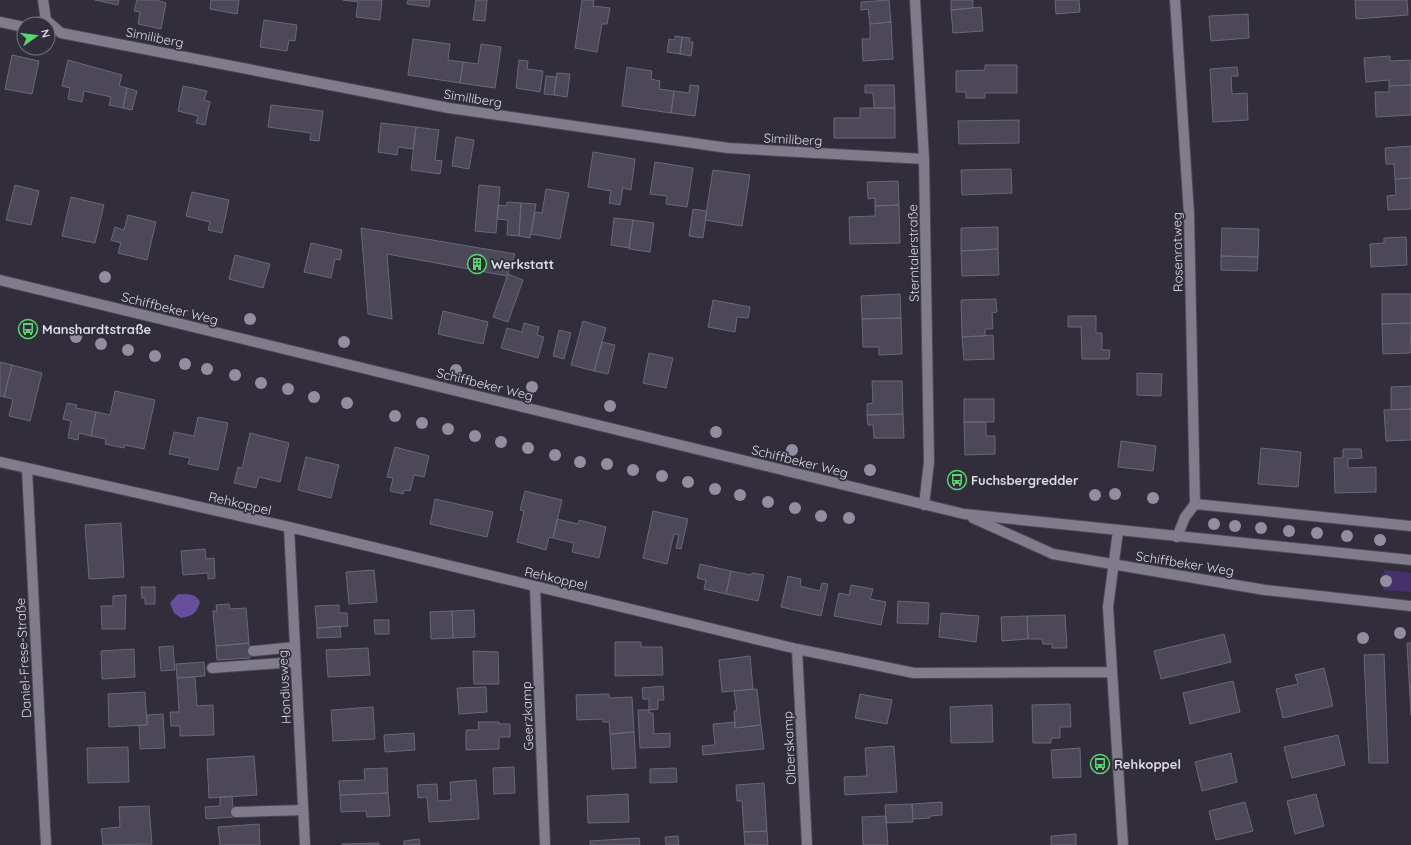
<svg xmlns="http://www.w3.org/2000/svg" width="1411" height="845" font-family="Quicksand,sans-serif">
<rect width="100%" height="100%" fill="#312d3b"/>
<!-- green -->
<path fill="#45326c" d="M1384 570 1411 573V592L1383 590Z"/>
<!-- water -->
<path fill="#684f9c" d="M178 594C188 595 195 592 200 602 196 614 193 616 181 618L174 613 170 603Z"/>
<!-- building -->
<path fill="#4c4857" stroke="#6a6776" d="M95 0H119L118 5Z
M137 0H156L166 3 161 29 138 24 140 12 134 11Z
M211 0H239L237 14 210 9Z
M343 0H382L380 20 356 17 358 2Z
M408 0H430L429 7 407 4Z
M476 0H487L485 21 473 20Z
M582 0H594L593 6 610 8 607 24H602L597 52 575 48Z
M889 0 891 22 870 24 868 9 861 10V2Z
M951 0H973V8L951 10Z
M1055 0H1079L1080 12 1056 14Z
M1355 0H1407L1408 15 1356 19Z
M981 7 983 31 953 33 951 10Z
M1248 14 1249 38 1211 41 1209 16Z
M264 20 297 25 295 41 289 40 287 51 260 47Z
M891 22 893 59 863 61 862 39H870V24Z
M675 36 682 37 680 54 667 52 669 39 675 40Z
M682 37 690 38 689 42H693L691 56 680 54Z
M413 39 450 44 448 60 463 62 460 83 408 75Z
M481 44 501 47 495 88 460 83 463 62 478 64Z
M12 55 39 61 32 94 5 89Z
M1390 56V61L1410 60 1411 85 1389 86V80L1366 82 1364 58Z
M68 60 122 75 119 86 127 88 123 108 109 105 111 97 84 91 82 102 68 99 70 88 62 86Z
M519 60 528 61 527 69 543 71 540 92 516 88Z
M985 65H1017V93H985V98H966V92H956V71L985 70Z
M627 67 652 71 651 79 660 81 659 89 674 91 671 113 622 106Z
M1237 67 1238 76H1231L1232 94 1247 93 1248 120 1213 122 1210 69Z
M557 73 570 74 567 97 554 95Z
M546 76 556 77 554 95 544 94Z
M690 85 699 86 695 116 671 113 674 91 689 93Z
M865 85H894L895 108H874L873 93H865Z
M1411 85V115L1376 117 1375 92H1389V86Z
M183 86 207 91 204 100 210 102 205 125 196 123 198 116 178 111Z
M127 88 137 91 132 110 123 108Z
M271 105 323 111 319 141 310 140 311 133 268 127Z
M860 108H895V138H834V118H860Z
M1019 120V143L959 144 958 121Z
M381 123 416 127 413 149 398 147 397 155 378 152Z
M416 127 439 130 435 160 442 161 440 174 411 170Z
M456 137 474 140 469 169 452 166Z
M1411 146V178L1395 179 1394 164H1386L1385 148Z
M593 152 635 159 631 190 623 188 620 205 609 203 611 191 588 187Z
M655 162 693 168 687 207 666 204 667 196 650 194Z
M1011 169 1012 193 962 195 961 170Z
M713 170 750 175 742 226 705 220Z
M1411 178V209L1388 210 1387 196 1396 195 1395 179Z
M898 181 899 205 875 206V198L868 199 867 182Z
M15 185 39 191 31 225 6 220Z
M479 185 500 187 496 233 475 231Z
M546 189 569 193 560 239 531 234 535 212 542 213Z
M192 192 229 200 222 233 208 230 210 222 186 216Z
M71 197 104 205 95 243 62 236Z
M507 202 521 203 519 236 507 235 508 220 497 219 498 205 507 206Z
M521 203 536 204 530 238 519 236Z
M899 205 900 243 850 244 849 217 875 216V206Z
M693 209 707 211 703 238 689 236Z
M128 215 156 222 147 260 118 253 121 243 111 240 115 227 124 230Z
M614 218 633 220 629 248 611 245Z
M633 220 654 223 650 252 629 249Z
M998 227V249L961 251V228Z
M361 228 385 232 515 254 507 276 387 254 392 319 368 314Z
M1222 228 1259 229 1258 257 1221 256Z
M1406 237 1407 265 1371 267 1370 244 1384 243V238Z
M311 243 342 250 340 260 335 259 331 278 304 272Z
M998 249 999 275 962 276 961 251Z
M235 255 270 264 263 288 229 279Z
M1221 256 1258 257 1257 271 1221 270Z
M508 274 523 280 508 322 493 317Z
M900 294 901 318 862 319 861 296Z
M1382 294H1411V323L1382 324Z
M996 299 997 312 992 313 993 329H985V336L962 337 961 300Z
M713 300 750 307 748 318 737 317 735 332 708 327Z
M443 311 488 322 483 344 438 334Z
M1068 316H1096V333H1102V350H1110L1109 359H1082L1081 327H1068Z
M901 318 902 354 879 355V347H863L862 319Z
M583 321 606 328 594 371 571 365Z
M524 323 539 327 537 335 544 337 538 358 501 348 507 328 522 332Z
M1411 323 1410 353 1383 354 1382 324Z
M559 330 571 333 564 359 553 356Z
M993 335 994 359 964 360 962 337Z
M602 342 615 345 608 374 594 371Z
M649 353 673 358 666 388 643 383Z
M0 362 12 365 4 397 0 396Z
M12 365 42 373 30 421 9 416 13 399 4 397Z
M1137 373 1162 374 1161 396 1137 395Z
M872 381H902L903 414 867 415V404L873 403Z
M1411 386V409L1391 410V387Z
M115 391 155 400 144 449 125 445 124 448 105 444 106 439 91 436 96 412 110 415Z
M964 399H994V422H964Z
M67 403 77 405 76 408 96 412 91 436 79 433 78 440 68 438 71 421 63 419Z
M1411 409V440L1386 441 1384 410Z
M903 414 904 438H874L873 425H868L867 415Z
M198 417 228 423 218 470 188 464 190 458 169 454 174 432 194 436Z
M964 422H986V436H995V454L965 455Z
M250 433 289 443 280 482 259 477 256 488 234 483 238 467 242 468Z
M1121 441 1156 446 1153 471 1118 467Z
M395 447 429 456 424 477 414 475 410 491 404 490 403 494 390 491 393 478 387 477Z
M1261 448 1301 452 1298 487 1258 484Z
M1343 449H1361L1362 458 1348 459V468L1376 467V492L1335 493 1334 458H1343Z
M306 457 339 465 331 498 298 490Z
M525 491 562 500 553 538 549 537 546 550 517 542 524 511 520 510Z
M435 499 493 512 487 537 430 524Z
M653 511 688 519 681 549 676 548 679 535 674 534 667 564 643 558Z
M557 519 578 524 579 520 606 527 599 558 572 552 574 543 553 538Z
M121 523 124 577 89 579 85 525Z
M205 549 206 559 214 558 215 578 208 579V573L183 575 181 551Z
M700 564 731 571 726 594 704 589 706 580 697 578Z
M374 570 377 602 349 604 346 572Z
M731 571 751 575 752 573 764 575 758 601 726 594Z
M788 576 801 579 800 586 820 591 822 583 828 584 821 616 781 607Z
M851 585 873 589 870 599 886 602 881 625 834 616 839 593 849 595Z
M141 587H155V604H145V598H142Z
M126 595 125 629H102L101 606H113V596Z
M898 601 929 603 928 624 897 623Z
M229 604 230 609 246 608 249 643 216 646 213 611H217L216 605Z
M339 605V613H347L348 626 317 628 315 606Z
M474 610 475 637 453 638 452 611Z
M452 611 453 638 431 639 430 612Z
M941 613 979 616 976 642 939 637Z
M1065 615 1067 648H1052V644H1043L1042 639H1028L1027 616Z
M1027 616 1028 639 1002 641 1001 617Z
M374 620H389V634H375Z
M340 626 341 637 317 638V628Z
M1224 634 1231 662 1161 679 1154 651Z
M615 642H641V647H662L663 675 615 676Z
M249 643 250 658 217 660 216 646Z
M1407 643H1411V715Z
M173 646 175 670 161 671 159 647Z
M368 648 370 675 328 677 326 650Z
M134 649 135 677 102 679 101 651Z
M473 651 498 652 499 684H474Z
M1384 654 1388 763H1369L1364 655Z
M750 656 753 689 722 692 719 660Z
M204 662 205 676 177 678 176 664Z
M1324 668 1333 706 1283 718 1276 689 1298 684 1295 675Z
M195 677 197 706 213 705 214 735 180 736V726H171L170 712H179L177 678Z
M1233 681 1240 712 1190 724 1183 693Z
M663 686 664 700H658V709L649 710V699H643L642 688Z
M486 687 487 712 459 714 457 688Z
M757 689 761 725 735 728 734 711H737L734 691Z
M145 692 147 725 109 727 108 694Z
M609 694V698L632 697 634 732 610 734 609 722H603V719L577 720 576 695Z
M860 694 892 700 887 724 855 718Z
M1070 704 1071 727H1060V738H1051V743H1033L1032 705Z
M992 705 993 742 951 743 950 707Z
M373 707 375 739 333 741 331 710Z
M638 710H649V713H653L654 734 670 733V747L640 748Z
M163 714 165 748 140 749 139 725H147V715Z
M478 722H499V724H510V737H499V749L466 750V730H479Z
M735 722V728L761 725 764 749 703 755 702 746 715 745 713 724Z
M634 732 636 768 612 769 610 734Z
M414 733 415 750 385 752 384 735Z
M1338 735 1345 765 1292 778 1284 747Z
M894 746 897 792 845 795 844 777 867 776 865 748Z
M128 747 129 782 88 783 87 748Z
M1080 748 1081 777 1053 778 1051 750Z
M1231 753 1237 782 1202 791 1195 762Z
M254 756 257 795 209 798 207 759Z
M514 767 515 793 494 794 493 768Z
M387 768 388 793 340 795 339 781 365 780 364 769Z
M676 768 677 782 650 783V769Z
M476 780 479 819 429 822 427 797 418 798 417 785 437 784 438 801 451 800 450 782Z
M764 783 767 831 744 832 742 801H737L736 785Z
M388 793 390 816 367 817 366 811 341 812 340 795Z
M628 794 629 822 588 823 587 796Z
M1316 794 1324 826 1295 834 1287 801Z
M232 796 234 817 206 819 205 807 220 806V797Z
M942 802V815L930 816V818L913 819 912 804Z
M1245 802 1253 831 1216 840 1209 811Z
M912 804 913 822 886 823 885 805Z
M149 806 152 844 103 845 101 829 120 827 119 807Z
M886 816 888 845H863L862 817Z
M259 824 260 845H220L218 827Z
M767 831 768 845H745L744 832Z
M1076 834V845H1051V836Z
M678 836 679 845H666L665 837Z
M639 838 640 845H590V841Z
M419 839 420 845H404V841Z
M379 843V845H342V844Z"/>
<g fill="none" stroke-linecap="round" stroke-linejoin="round">
<defs>
<path id="service" d="M0 22 24 27
M35 24 46 20
M253 651 295 647
M212 668 295 662
M236 812 303 810"/>
<path id="minor" d="M43 0 46 20 61 33 449 108 728 148 924 159
M915 0 924 159 929 462 924 505
M1175 0 1189 214 1195 504
M0 462 289 527 797 649 914 673 1111 672
M27 469 46 845
M289 527 305 845
M1118 531 1108 607 1123 845
M1177 537 1185 517 1195 504 1411 526
M535 587 545 845
M797 649 807 845"/>
<path id="secondary" d="M0 280 964 514 1411 560
M973 518 1053 554 1265 590 1411 606"/>
</defs>
<!-- service casing -->
<use href="#service" stroke="#4c4854" stroke-width="12"/>
<!-- minor casing -->
<use href="#minor" stroke="#4c4854" stroke-width="12"/>
<!-- secondary casing -->
<use href="#secondary" stroke="#4c4854" stroke-width="12"/>
<!-- service -->
<use href="#service" stroke="#807c8c" stroke-width="10"/>
<!-- minor -->
<use href="#minor" stroke="#807c8c" stroke-width="10"/>
<!-- secondary -->
<use href="#secondary" stroke="#807c8c" stroke-width="10"/>
</g>
<!-- trees -->
<g fill="#928da0">
<circle cx="105" cy="277" r="6"/>
<circle cx="250" cy="319" r="6"/>
<circle cx="76" cy="337" r="6"/>
<circle cx="344" cy="342" r="6"/>
<circle cx="101" cy="344" r="6"/>
<circle cx="128" cy="350" r="6"/>
<circle cx="155" cy="356" r="6"/>
<circle cx="185" cy="364" r="6"/>
<circle cx="207" cy="369" r="6"/>
<circle cx="456" cy="370" r="6"/>
<circle cx="235" cy="375" r="6"/>
<circle cx="261" cy="383" r="6"/>
<circle cx="532" cy="387" r="6"/>
<circle cx="288" cy="389" r="6"/>
<circle cx="314" cy="397" r="6"/>
<circle cx="347" cy="403" r="6"/>
<circle cx="610" cy="406" r="6"/>
<circle cx="395" cy="416" r="6"/>
<circle cx="422" cy="423" r="6"/>
<circle cx="448" cy="429" r="6"/>
<circle cx="716" cy="432" r="6"/>
<circle cx="475" cy="436" r="6"/>
<circle cx="501" cy="442" r="6"/>
<circle cx="528" cy="448" r="6"/>
<circle cx="792" cy="450" r="6"/>
<circle cx="555" cy="455" r="6"/>
<circle cx="580" cy="462" r="6"/>
<circle cx="607" cy="464" r="6"/>
<circle cx="633" cy="470" r="6"/>
<circle cx="870" cy="470" r="6"/>
<circle cx="662" cy="476" r="6"/>
<circle cx="688" cy="482" r="6"/>
<circle cx="715" cy="489" r="6"/>
<circle cx="1115" cy="494" r="6"/>
<circle cx="740" cy="495" r="6"/>
<circle cx="1095" cy="495" r="6"/>
<circle cx="1153" cy="498" r="6"/>
<circle cx="768" cy="502" r="6"/>
<circle cx="795" cy="508" r="6"/>
<circle cx="821" cy="516" r="6"/>
<circle cx="849" cy="518" r="6"/>
<circle cx="1214" cy="524" r="6"/>
<circle cx="1235" cy="526" r="6"/>
<circle cx="1261" cy="528" r="6"/>
<circle cx="1289" cy="531" r="6"/>
<circle cx="1317" cy="533" r="6"/>
<circle cx="1347" cy="536" r="6"/>
<circle cx="1380" cy="540" r="6"/>
<circle cx="1386" cy="581" r="6"/>
<circle cx="1400" cy="633" r="6"/>
<circle cx="1363" cy="638" r="6"/>
</g>
<!-- icons -->
<defs>
<symbol id="building-ring" viewBox="-11 -11 22 22"><circle r="9.5" fill="#312d3b" stroke="#5ad56e" stroke-width="1.5"/><path d="M-4-6H4V6H1V3H-1V6H-4ZM-2.5-4.3h1.7v1.8h-1.7ZM.8-4.3h1.7v1.8H.8ZM-2.5-1h1.7V.8h-1.7ZM.8-1h1.7V.8H.8Z" fill="#5ad56e"/></symbol>
<symbol id="bus-ring" viewBox="-11 -11 22 22"><circle r="9.5" fill="#312d3b" stroke="#5ad56e" stroke-width="1.5"/><path d="M-5-6H5V4H4V6H2V4H-2V6H-4V4H-5ZM-3.5-4V0h7V-4ZM-3.5 1.2v1.5H-2V1.2ZM2 1.2v1.5H3.5V1.2Z" fill="#5ad56e"/></symbol>
</defs>
<g fill-rule="evenodd">
<use href="#building-ring" x="466" y="253" width="22" height="22"/>
<use href="#bus-ring" x="17" y="318" width="22" height="22"/>
<use href="#bus-ring" x="946" y="469" width="22" height="22"/>
<use href="#bus-ring" x="1089" y="753" width="22" height="22"/>
</g>
<g text-anchor="middle" dominant-baseline="central" stroke-width="3.5" stroke-linejoin="round" paint-order="stroke">
<!-- street labels -->
<g font-size="13" fill="#dddbe4" stroke="#312d3b">
<text transform="translate(155 37) rotate(11)">Similiberg</text>
<text transform="translate(473 98) rotate(9)">Similiberg</text>
<text transform="translate(793 139) rotate(3)">Similiberg</text>
<text transform="translate(1177 252) rotate(-91)">Rosenrotweg</text>
<text transform="translate(913 253) rotate(-91)">Sterntalerstraße</text>
<text transform="translate(170 308) rotate(14)">Schiffbeker Weg</text>
<text transform="translate(485 384) rotate(14)">Schiffbeker Weg</text>
<text transform="translate(800 461) rotate(14)">Schiffbeker Weg</text>
<text transform="translate(240 503) rotate(13)">Rehkoppel</text>
<text transform="translate(1185 563) rotate(9)">Schiffbeker Weg</text>
<text transform="translate(556 578) rotate(13)">Rehkoppel</text>
<text transform="translate(23 658) rotate(-93)">Daniel-Frese-Straße</text>
<text transform="translate(284 687) rotate(-93)">Hondiusweg</text>
<text transform="translate(527 716) rotate(-92)">Geerzkamp</text>
<text transform="translate(789 748) rotate(-93)">Olberskamp</text>
</g>
<!-- poi labels -->
<g font-size="13" font-weight="bold" fill="#dddbe4" stroke="#312d3b" text-anchor="start">
<text x="491" y="264">Werkstatt</text>
<text x="42" y="329">Manshardtstraße</text>
<text x="971" y="480">Fuchsbergredder</text>
<text x="1114" y="764">Rehkoppel</text>
</g>
</g>
<!-- north arrow -->
<g transform="translate(36 36) rotate(76)"><circle r="19" fill="#312d3b" stroke="#76737f"/>
<path d="M0-3L7 15L0 10L-7 15Z" fill="#5ad56e"/>
<text y="-6" font-size="11" font-weight="bold" text-anchor="middle" fill="#dddbe4">N</text>
</g>
</svg>
